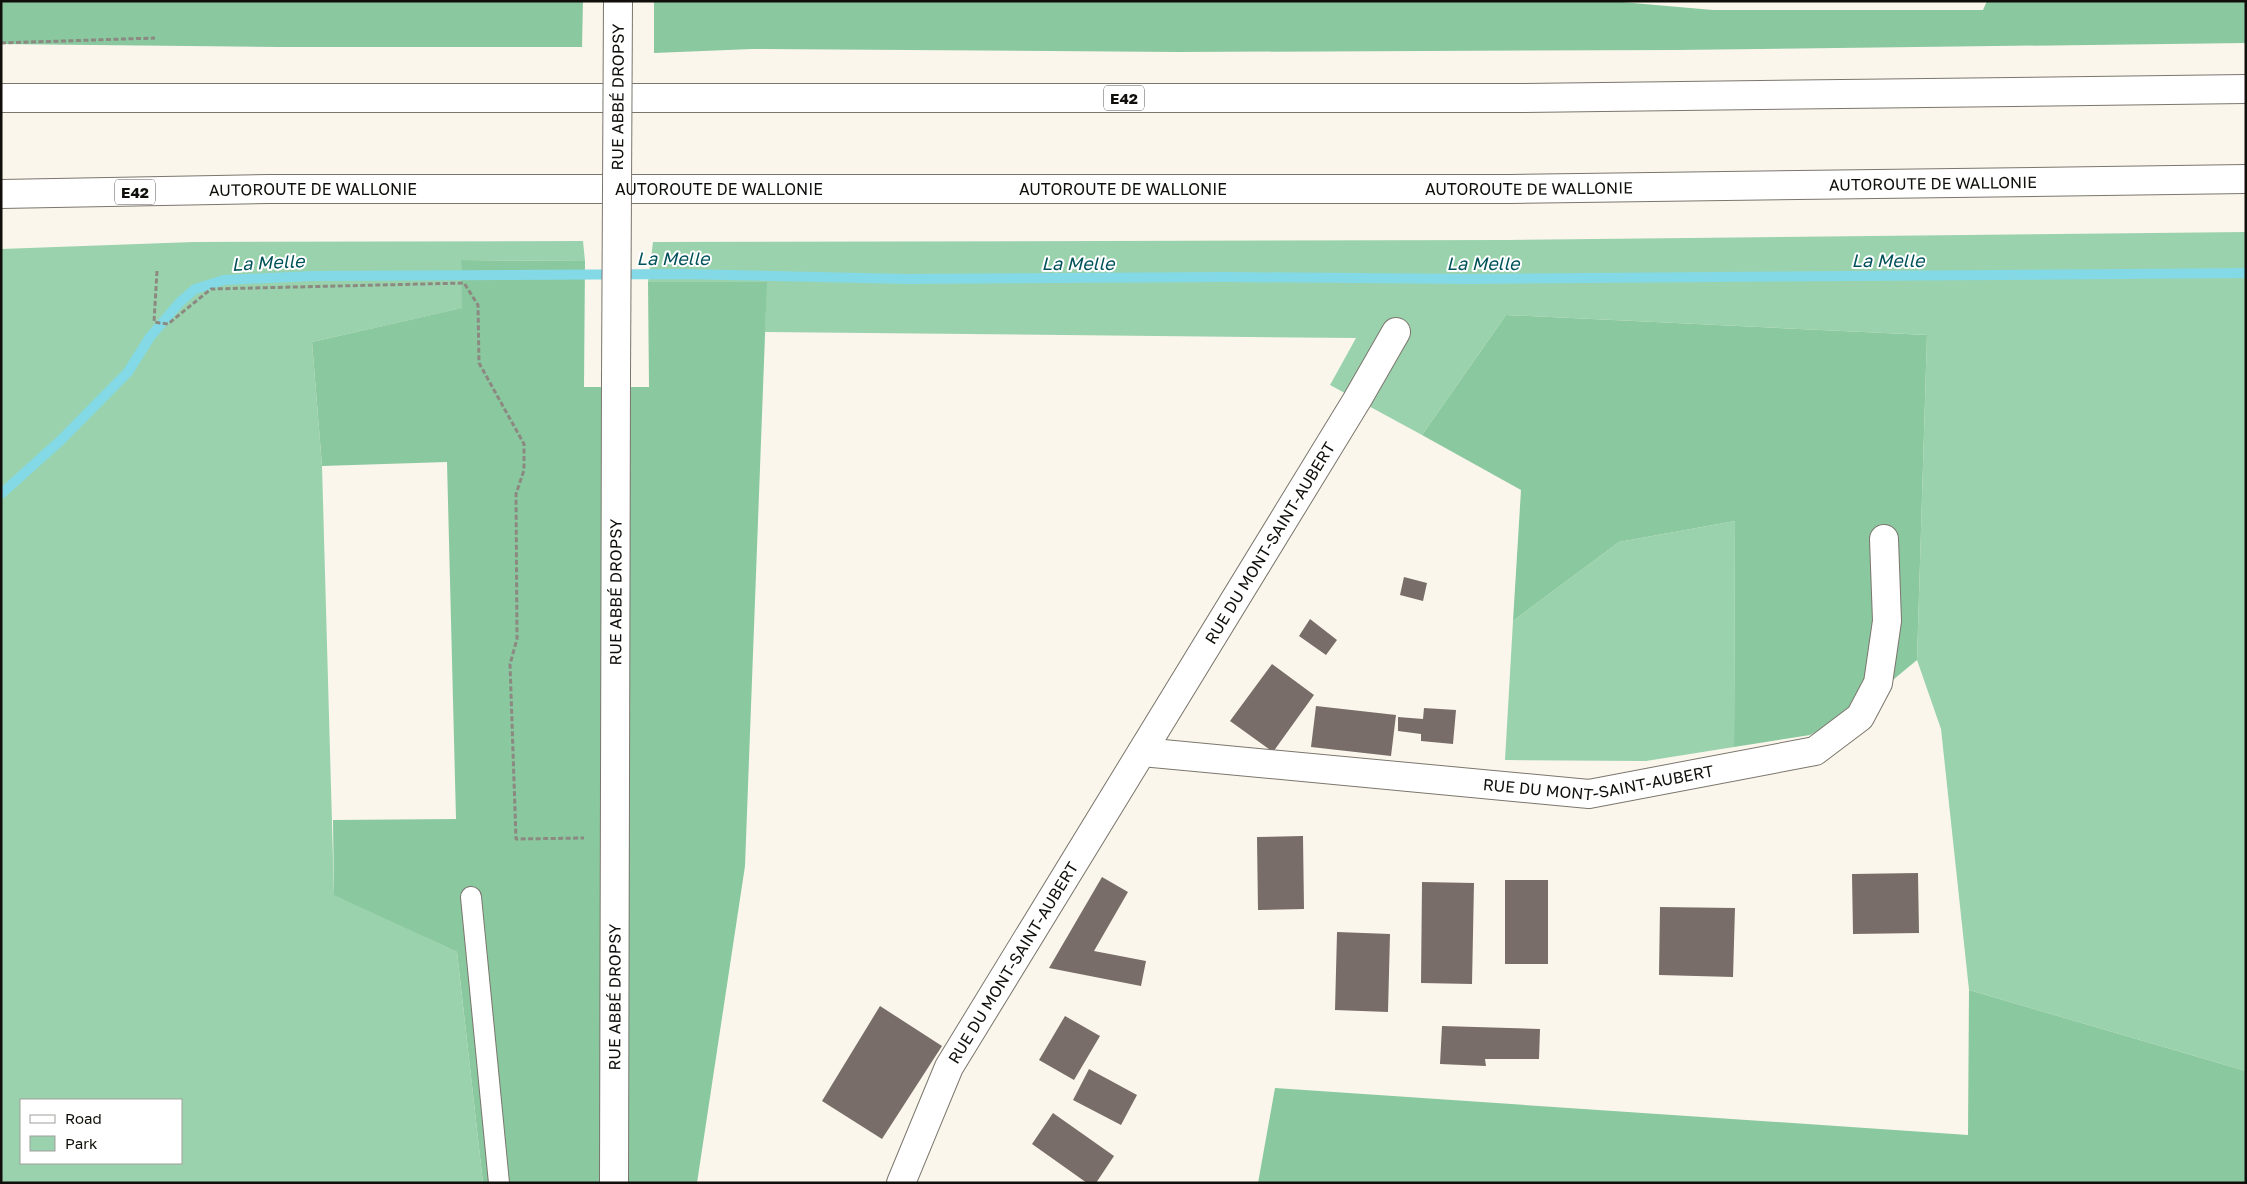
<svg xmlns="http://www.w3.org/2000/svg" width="2247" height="1184" font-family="'Golos Text',sans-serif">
<rect width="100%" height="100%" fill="#fbf6eb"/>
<!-- green -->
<path fill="#9bd2ae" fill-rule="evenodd" d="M2246 232V1071L1969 990 1941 729 1917 660 1927 335 1506 315 1422 435 1330 385 1356 338 765 332 766 282H648L653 242 1507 240Z
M583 241 585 261 461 260 463 308 312 342 322 466 334 894 457 952 483 1183H1V249L193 242ZM21 1100H181V1163H21Z
M1735 521 1734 747 1646 761 1505 760 1513 621 1619 542Z"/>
<!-- forest -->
<path fill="#8ac8a0" d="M1 1H583L582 47H280L1 44Z
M654 1H1610L1713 10H1983L1987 1H2246V43L1676 50 1178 52 752 49 654 53Z
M461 260 585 261 584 387H649L648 282H767L745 866 697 1183H483L457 952 334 895 333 820 456 819 447 462 322 466 312 342 462 308Z
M1506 315 1927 335 1917 660 1853 713 1810 735 1734 747 1735 521 1619 542 1513 621 1521 490 1422 435Z
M1969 990 2246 1071V1183H1258L1275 1088 1968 1135Z"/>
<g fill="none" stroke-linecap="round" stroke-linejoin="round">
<!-- stream -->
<path stroke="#83d9e5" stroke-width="10" d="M1 494 61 440 128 372 150 337 180 302 195 289 224 280 312 276 683 274 907 279 1226 277 1470 279 2246 273"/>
</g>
<!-- building -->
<path fill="#786d68" d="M1404 577 1427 583 1423 601 1400 595Z
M1310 619 1337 640 1326 655 1299 636Z
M1272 664 1314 695 1273 752 1230 721Z
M1316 706 1396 715 1391 756 1311 747Z
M1424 708 1456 710 1453 744 1421 741V734L1398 731V717L1423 719Z
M1303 836 1304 909 1258 910 1257 837Z
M1918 873 1919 933 1853 934 1852 874Z
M1102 877 1128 892 1094 951 1146 961 1141 986 1049 968Z
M1505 880H1548V964H1505Z
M1422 882 1474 883 1472 984 1421 983Z
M1660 907 1735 908 1733 977 1659 975Z
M1337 932 1390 934 1388 1012 1335 1010Z
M880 1006 942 1046 882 1139 822 1101Z
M1065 1016 1100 1036 1074 1080 1039 1060Z
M1442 1026 1540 1029 1539 1059H1485L1486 1066 1440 1064Z
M1089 1069 1137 1095 1121 1125 1073 1100Z
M1053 1113 1114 1156 1096 1183H1087L1032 1144Z"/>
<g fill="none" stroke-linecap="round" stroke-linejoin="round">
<defs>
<path id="service" d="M471 897 499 1183"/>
<g id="minor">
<path id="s1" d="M1142 752 1589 794 1815 751 1860 717 1878 683 1887 621 1884 539"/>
<path id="s2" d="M901 1183 949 1067 1357 400 1396 332"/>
</g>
<g id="tertiary">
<path id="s3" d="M614 1183 616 378"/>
</g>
<g id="motorway">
<path d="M1 98H1522L2246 89"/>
<path id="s4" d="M1 194 268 189H1511L2246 179"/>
</g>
</defs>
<!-- service casing -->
<use href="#service" stroke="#7b766d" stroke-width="22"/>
<!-- minor casing -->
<use href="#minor" stroke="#7b766d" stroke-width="30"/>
<!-- tertiary casing -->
<use href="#tertiary" stroke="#7b766d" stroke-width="30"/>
<!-- motorway casing -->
<use href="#motorway" stroke="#7b766d" stroke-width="30"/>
<!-- path -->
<path stroke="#8c8981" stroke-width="3" stroke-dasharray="5 2.5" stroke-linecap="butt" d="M1 43 155 38
M157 271 154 322 168 324 211 289 464 283 478 305 479 363 524 444V470L516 494 517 639 510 664 516 839 584 838"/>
<!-- service -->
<use href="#service" stroke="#fff" stroke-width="20"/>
<!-- minor -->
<use href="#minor" stroke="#fff" stroke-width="28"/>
<!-- tertiary -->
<use href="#tertiary" stroke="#fff" stroke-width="28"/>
<!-- motorway -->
<use href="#motorway" stroke="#fff" stroke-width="28"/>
<defs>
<g id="tertiary-bridge">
<path id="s5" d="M616 378 618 1"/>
</g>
</defs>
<!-- tertiary-bridge casing -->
<use href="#tertiary-bridge" stroke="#7b766d" stroke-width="30" stroke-linecap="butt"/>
<!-- tertiary-bridge -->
<use href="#tertiary-bridge" stroke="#fff" stroke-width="28"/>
</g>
<g text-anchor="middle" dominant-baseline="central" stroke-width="4" stroke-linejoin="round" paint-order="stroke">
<!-- shield labels -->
<g fill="#fff" stroke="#585754" stroke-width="1">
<rect x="1104" y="85.5" width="40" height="25" rx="4"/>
<rect x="115" y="179.5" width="40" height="25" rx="4"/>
</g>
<g font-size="15" font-weight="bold" fill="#100f0b">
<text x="1124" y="98">E42</text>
<text x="135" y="192">E42</text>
</g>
<!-- street labels -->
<g font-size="16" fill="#100f0b" stroke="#fff">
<text stroke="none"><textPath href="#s5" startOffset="281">RUE ABBÉ DROPSY</textPath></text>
<text stroke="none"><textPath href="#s4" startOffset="1932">AUTOROUTE DE WALLONIE</textPath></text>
<text stroke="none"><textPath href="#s4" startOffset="1528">AUTOROUTE DE WALLONIE</textPath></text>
<text stroke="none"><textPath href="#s4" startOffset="718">AUTOROUTE DE WALLONIE</textPath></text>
<text stroke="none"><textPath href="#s4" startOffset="1122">AUTOROUTE DE WALLONIE</textPath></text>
<text stroke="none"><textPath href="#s4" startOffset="312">AUTOROUTE DE WALLONIE</textPath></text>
<text stroke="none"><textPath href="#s2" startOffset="740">RUE DU MONT-SAINT-AUBERT</textPath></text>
<text stroke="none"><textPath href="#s3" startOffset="591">RUE ABBÉ DROPSY</textPath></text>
<text stroke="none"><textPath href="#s1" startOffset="459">RUE DU MONT-SAINT-AUBERT</textPath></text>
<text stroke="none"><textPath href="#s2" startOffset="248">RUE DU MONT-SAINT-AUBERT</textPath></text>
<text stroke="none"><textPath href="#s3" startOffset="186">RUE ABBÉ DROPSY</textPath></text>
</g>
<!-- water labels -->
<g font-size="18" font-style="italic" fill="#00525a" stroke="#fff">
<text x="673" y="258">La Melle</text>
<text x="1888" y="260">La Melle</text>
<text transform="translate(268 262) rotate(-3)">La Melle</text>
<text x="1078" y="263">La Melle</text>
<text x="1483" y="263">La Melle</text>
</g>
</g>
<!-- border -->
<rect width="2247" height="1184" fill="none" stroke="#100f0b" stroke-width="5"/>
<!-- legend -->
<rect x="20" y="1099" width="162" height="65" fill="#ffffff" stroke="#9f9f9d"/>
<rect x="30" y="1115" width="25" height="8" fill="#ffffff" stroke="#9f9f9d"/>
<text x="65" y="1124" font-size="15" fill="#100f0b">Road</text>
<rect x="30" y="1136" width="25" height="15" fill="#9bd2ae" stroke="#9f9f9d"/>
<text x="65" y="1149" font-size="15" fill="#100f0b">Park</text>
</svg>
